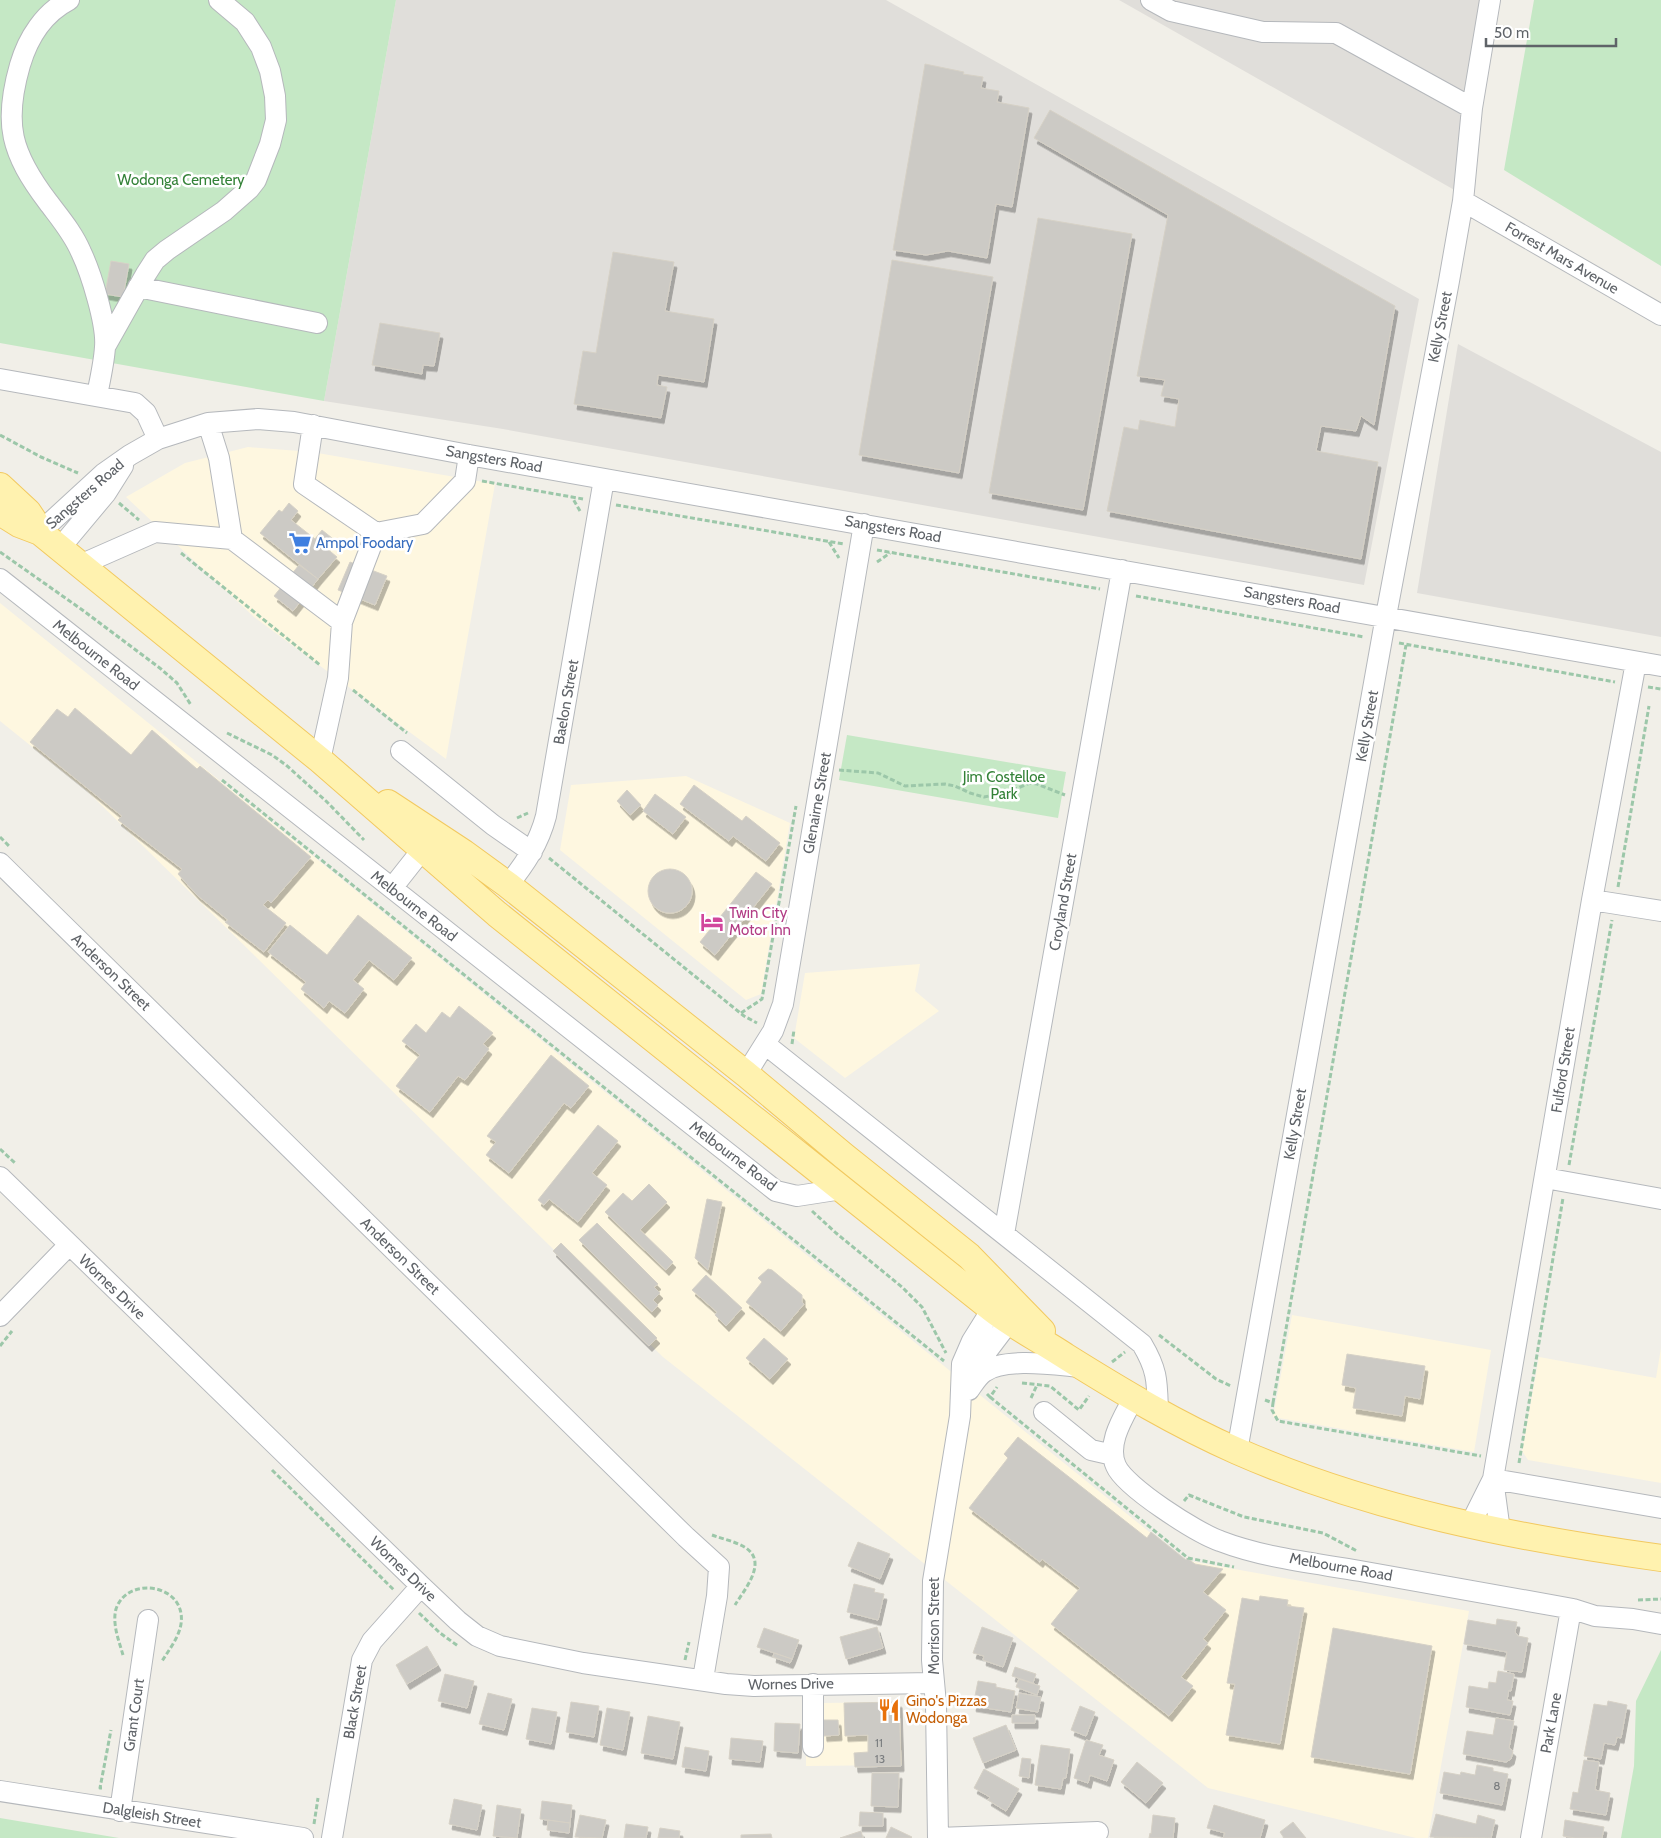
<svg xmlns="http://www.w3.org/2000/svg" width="1661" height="1838" font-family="Cabin,sans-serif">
<defs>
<filter id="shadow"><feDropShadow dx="3" dy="5.5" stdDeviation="0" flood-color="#0004"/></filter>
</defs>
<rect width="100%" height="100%" fill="#f1efe8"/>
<!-- commercial -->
<path fill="#fef7e0" d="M248 447 312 452 495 484 446 759 254 617 126 497 185 463Z
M0 603 1184 1560 1469 1611 1428 1838H1416L1208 1788 663 1357 87 791 0 721Z
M686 776 790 823 761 994 746 1000 560 850 571 785Z
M920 964 915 991 939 1011 845 1078 794 1038 805 973Z
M1292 1315 1491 1350 1474 1452 1273 1417Z
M1661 1348V1483L1528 1460 1522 1451 1539 1357 1656 1378Z
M900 1702 902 1765 806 1766V1750L821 1703Z"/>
<!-- industrial -->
<path fill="#e0deda" d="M396 0H886L1419 299 1364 585 503 429 324 401Z
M1119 0H1492L1458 192Z
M1458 344 1661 452V637L1417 593Z"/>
<!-- green -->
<path fill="#c5e8c5" d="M0 0H396L324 401 0 343Z
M1534 0H1661V266L1504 170Z
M847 735 1066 772 1058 818 839 780Z
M1661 1650V1838H1621L1634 1766 1636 1701Z
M0 1818 119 1838H0Z"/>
<!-- building -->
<path fill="#cccac5" stroke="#d6d1c6" filter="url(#shadow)" d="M925 64 964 72 963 74 983 77 981 88 999 91 997 102 1029 108 1012 207 996 204 987 258 948 251 926 255 893 250Z
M1050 110 1395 306 1374 425 1361 416 1356 431 1321 426 1316 451 1378 462 1361 559 1107 511 1124 427 1138 430 1140 420 1175 427 1179 399 1161 396 1165 380 1137 376 1168 215 1034 138Z
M1038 218 1132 234 1083 510 989 493Z
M613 252 674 262 665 311 714 319 704 382 658 375 657 385 667 387 661 418 574 404 583 351 596 353Z
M892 260 993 277 959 473 859 455Z
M111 261 129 264 123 297 105 294Z
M380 323 440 333 434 366 423 365 422 374 372 365Z
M289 503 298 511 291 520 315 539 322 530 332 538 325 547 337 557 318 579 260 533 279 510 282 512Z
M350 562 387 576 375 605 338 590Z
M299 565 318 579 293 611 274 596Z
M75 708 131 755 152 730 197 769 200 766 311 857 271 903 268 900 263 905 286 923 264 952 225 922 228 920 197 895 178 874 182 869 118 820 122 816 30 742 57 709 68 717Z
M694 785 742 821 746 816 780 843 766 861 733 836 729 841 680 804Z
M627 790 641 805 630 815 617 801Z
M655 794 686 817 673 834 643 811Z
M648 891a22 22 0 1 1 44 0a22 22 0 1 1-44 0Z
M756 872 772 884 715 955 700 942Z
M358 915 412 958 394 980 369 960 353 980 364 989 345 1013 329 1001 324 1008 301 989 306 982 268 952 290 925 327 955Z
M459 1006 493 1033 483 1044 489 1049 465 1080 458 1076 430 1112 396 1086 420 1055 402 1041 416 1024 426 1033 442 1012 450 1018Z
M551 1055 589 1086 571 1108 564 1103 509 1173 486 1155 496 1142 487 1136Z
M598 1125 618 1141 592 1173 607 1185 578 1222 549 1199 544 1205 538 1200Z
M649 1184 667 1202 640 1230 673 1262 666 1270 605 1212 623 1193 632 1201Z
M707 1199 722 1202 708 1270 695 1258Z
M597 1223 658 1284 654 1287 660 1293 653 1300 658 1305 652 1312 579 1240Z
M561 1243 657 1338 649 1346 553 1251Z
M768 1269 772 1270 802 1295V1302L804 1304 781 1331 746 1302 762 1282 758 1278Z
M706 1275 742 1308 726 1326 715 1315 717 1312 692 1290Z
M764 1338 788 1359 770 1379 746 1358Z
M1347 1354 1425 1366 1420 1399 1405 1396 1402 1416 1353 1408 1356 1388 1342 1385Z
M1018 1437 1147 1538 1151 1532 1186 1560 1187 1558 1195 1564 1223 1569 1203 1592 1226 1610 1203 1639 1208 1643 1181 1677 1193 1686 1169 1716 1051 1624 1080 1588 1042 1559 1040 1562 969 1508 1008 1458 1004 1454Z
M858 1542 890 1554 880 1579 848 1566Z
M854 1584 875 1589 874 1592 884 1594 878 1620 847 1612Z
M1260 1596 1288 1600 1287 1606 1304 1608 1280 1744 1226 1735 1235 1684 1227 1683 1242 1598 1259 1601Z
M1497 1619 1517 1622 1515 1632 1518 1636 1528 1638 1522 1672 1504 1670 1507 1652 1464 1644 1468 1620 1496 1625Z
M877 1627 883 1648 846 1659 840 1637Z
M982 1627 1013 1638 1003 1667 983 1660 984 1656 973 1653Z
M764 1628 799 1640 792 1659 757 1647Z
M1333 1628 1432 1646 1410 1774 1311 1757Z
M427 1646 438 1665 407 1684 396 1665Z
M774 1653 792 1659 790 1663 773 1657Z
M1015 1667 1036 1674 1033 1683 1012 1676Z
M1498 1671 1514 1674 1511 1691 1509 1690 1507 1700 1513 1701 1510 1715 1466 1707 1469 1686 1488 1689 1489 1682 1496 1683Z
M445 1674 474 1681 467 1708 438 1701Z
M1019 1679 1040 1686 1037 1695 1016 1687Z
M978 1681 996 1684V1687L1015 1691 1011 1712 973 1706Z
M488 1693 512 1699 504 1730 479 1724Z
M1019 1693 1041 1697 1038 1712 1016 1708Z
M1608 1701 1627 1705 1621 1738 1617 1737 1615 1745 1604 1743 1601 1759 1584 1756 1594 1704 1607 1706Z
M571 1702 599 1706 594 1737 566 1732Z
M899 1702 901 1766 855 1767 854 1753 868 1752V1735L845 1736 844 1703Z
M1080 1706 1095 1712 1086 1736 1071 1730Z
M532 1708 557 1712 551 1744 526 1739Z
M607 1708 630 1712 623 1750 600 1745Z
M1012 1715H1035V1723H1012Z
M648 1716 680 1722 673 1759 641 1753Z
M1496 1718 1514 1721 1509 1748 1513 1751 1511 1759 1506 1762 1463 1754 1467 1731 1493 1735Z
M823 1720H838L839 1735 824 1736Z
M775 1723 800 1724 798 1753 774 1751Z
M1006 1725 1016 1750 983 1763 973 1738Z
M731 1738 763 1741 760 1762 729 1759Z
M1086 1740 1103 1745 1099 1755 1114 1760 1107 1781 1090 1775 1088 1783 1074 1778Z
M1041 1745 1070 1749 1066 1778H1063L1061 1789 1035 1785Z
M685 1747 709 1751 706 1771 682 1767Z
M1022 1758 1031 1759 1029 1778 1019 1776Z
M1584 1760 1599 1762 1595 1790 1610 1793 1606 1815 1570 1809 1573 1792 1578 1793Z
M1137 1762 1163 1783 1146 1803 1121 1782Z
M1477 1765 1493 1768V1771L1508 1774 1502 1805 1440 1793 1444 1772 1460 1775 1461 1772 1475 1775Z
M984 1769 1019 1789 1006 1811 988 1800 990 1797 974 1788Z
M872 1773H899L898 1807 871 1806Z
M454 1799 482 1805 477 1830 449 1824Z
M542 1801 572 1805 570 1823 540 1819Z
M497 1805 521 1809 517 1838 493 1836Z
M1214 1805 1265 1820 1260 1838H1223L1225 1833 1207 1828Z
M860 1812 883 1813V1826H859Z
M1436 1814 1476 1824 1478 1815 1495 1820 1491 1838 1430 1837Z
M580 1815 606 1820 602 1838 575 1837Z
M1153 1815 1175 1818 1173 1838H1149L1150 1833 1151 1834Z
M548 1820 570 1823 569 1833 547 1830Z
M1565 1820 1604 1827 1602 1838H1575L1563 1836Z
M1293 1822 1306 1838H1284L1280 1832Z
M626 1824 648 1827 646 1838H624Z
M891 1827 912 1837 911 1838H886Z
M660 1828 680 1831 679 1838H658Z
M861 1831 863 1838H840Z
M771 1834 772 1838H741V1835Z"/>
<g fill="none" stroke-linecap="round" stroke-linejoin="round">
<defs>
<path id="minor" d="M69 0C44 13 28 38 20 65 3 124 11 153 48 202 60 218 73 233 81 252 91 273 107 324 105 347 104 363 100 380 97 395
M1151 0 1171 11 1263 32 1336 33 1472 108
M1463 201 1661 315
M138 287 317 323
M106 345 146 274 155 260 167 250 224 211 249 189 256 180 270 144 276 120 275 96 270 71 261 47 245 22 219 0
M0 379 135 403 146 413 158 439
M208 423 219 458 232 539 342 622 338 678 320 760
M313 425 304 484 376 533 342 622
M40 532 103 474 130 455 158 439 208 423 258 419 294 422 469 455 1661 666
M376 533 423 524 465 481 469 455
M60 548 106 493 123 466
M80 565 155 532 232 539
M0 579 776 1191 797 1196 842 1189
M401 751 493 825 532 852
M0 863 686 1537 719 1567 717 1596 703 1679
M508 885C525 864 539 843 546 816L604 479
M392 888 422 850
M1592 900 1661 911
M765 1044 1142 1344C1158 1371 1157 1382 1158 1412
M746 1074 773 1031 783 1004 864 524
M0 1177 421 1586 458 1621 477 1636 500 1646 583 1663 726 1684 754 1686 933 1683
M1545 1178 1661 1199
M1004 1234 1122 570
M0 1316 69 1245
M973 1381 984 1355 1009 1322
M969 1390C974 1383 978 1376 984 1372 1005 1357 1056 1365 1081 1367
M1133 1399C1123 1418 1106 1444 1116 1466 1125 1487 1197 1533 1220 1541 1264 1558 1314 1563 1360 1571 1431 1584 1502 1597 1573 1609L1595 1616 1633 1619 1661 1624
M1044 1412 1091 1450 1113 1455
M1237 1451 1386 616 1449 281 1463 201 1472 108 1490 0
M1493 1479 1661 1508
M1470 1525 1493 1479
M1500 1531 1493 1479 1592 900 1636 662
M813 1684V1747
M0 1791 303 1838
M120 1811 148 1620
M332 1838 362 1660 372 1641 421 1586
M938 1838 936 1704 932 1660 933 1581 960 1416 962 1364 972 1341 992 1309
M938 1838 1098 1832
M1531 1838 1571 1609"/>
<path id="major" d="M0 486 28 512 38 527
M0 512 19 524 40 532 320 760 497 914 992 1309C1015 1327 1041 1340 1065 1356 1121 1391 1176 1424 1237 1451 1371 1510 1517 1538 1661 1558
M388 803 464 853 508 885 746 1074 844 1156 969 1256 1042 1331"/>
</defs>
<!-- minor casing -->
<use href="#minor" stroke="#b5b8bc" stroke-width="22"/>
<!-- major casing -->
<use href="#major" stroke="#f2c960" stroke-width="28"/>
<!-- path -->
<path stroke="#9cc7a9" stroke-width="3" stroke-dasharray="5 2.5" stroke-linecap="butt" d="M0 435 41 457 78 473
M482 481 572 497
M119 503 139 520
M616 505 844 544
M580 511 572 497 583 499
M829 542 839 558
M877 550 1100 589
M0 552 81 609 161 669 177 683 191 705
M181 553 320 665
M877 562 890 553
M1136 596 1364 637
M1399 643 1615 682
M1648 687 1661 689
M353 690 407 733
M227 733 272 755 286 765 326 801 364 840
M839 770 878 773 905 786 945 784 955 786 970 793 984 797 1009 792 1027 784 1031 783 1037 784 1065 795
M222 780 944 1361
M517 818 528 813
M0 837 10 847
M549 858 744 1016 757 1023
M1618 887 1649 706
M741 1013 762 999 796 806
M792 1044 794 1030
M0 1149 15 1163
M1569 1165 1612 920
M812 1211 836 1233 902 1287 922 1307 946 1353
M1159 1335 1216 1379 1231 1386
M0 1346 12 1331
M1112 1362 1125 1352
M1022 1383 1050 1386 1079 1410 1089 1396
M987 1394 990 1397 997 1387
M990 1397 1188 1558 1234 1567
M1031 1398 1037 1385
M1265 1400 1273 1403 1272 1410 1278 1421 1481 1456
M1273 1403 1406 645
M1519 1463 1563 1198
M272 1470 394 1590
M1184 1501 1189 1495 1244 1517 1323 1533 1357 1551
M712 1535C723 1539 737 1542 746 1548 768 1563 744 1590 735 1605
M1638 1600 1661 1599
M419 1613 440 1633 458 1646
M123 1655C119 1641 112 1624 116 1609 127 1575 187 1584 181 1624 179 1637 169 1650 162 1661
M685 1660 689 1642
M102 1788H100L111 1730
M314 1824 318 1798"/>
<!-- minor -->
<use href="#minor" stroke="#fff" stroke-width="20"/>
<!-- major -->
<use href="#major" stroke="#fff2af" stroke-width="26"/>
</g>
<!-- icons -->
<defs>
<symbol id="supermarket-bare" viewBox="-9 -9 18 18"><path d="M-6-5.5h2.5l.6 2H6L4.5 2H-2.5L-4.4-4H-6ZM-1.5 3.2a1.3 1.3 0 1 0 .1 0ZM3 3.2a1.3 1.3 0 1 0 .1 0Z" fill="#3f7fe0" stroke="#fff" stroke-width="2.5" paint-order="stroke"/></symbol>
<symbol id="hotel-bare" viewBox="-9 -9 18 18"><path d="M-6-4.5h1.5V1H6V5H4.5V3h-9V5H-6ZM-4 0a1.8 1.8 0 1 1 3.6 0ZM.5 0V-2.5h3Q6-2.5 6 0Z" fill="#d1479c" stroke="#fff" stroke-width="2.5" paint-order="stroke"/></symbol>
<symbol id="restaurant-bare" viewBox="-9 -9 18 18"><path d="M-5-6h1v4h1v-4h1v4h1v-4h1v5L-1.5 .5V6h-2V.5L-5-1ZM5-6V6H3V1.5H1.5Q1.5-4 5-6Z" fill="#e8710a" stroke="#fff" stroke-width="2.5" paint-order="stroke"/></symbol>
</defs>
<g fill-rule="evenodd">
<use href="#supermarket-bare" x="284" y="527" width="32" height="32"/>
<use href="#hotel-bare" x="696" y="906" width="32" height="32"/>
<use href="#restaurant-bare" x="873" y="1694" width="32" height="32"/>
</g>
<g text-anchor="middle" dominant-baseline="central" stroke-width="5" stroke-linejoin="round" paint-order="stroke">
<!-- number labels -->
<g font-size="12" fill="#7a7d7f">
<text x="879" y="1742">11</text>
<text x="880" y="1758">13</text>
<text x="1497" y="1785">8</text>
</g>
<!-- park labels -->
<g font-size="15" fill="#348238" stroke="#fff">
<text x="181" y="180">Wodonga Cemetery</text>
<text x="1004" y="777">Jim Costelloe<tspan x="1004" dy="17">Park</tspan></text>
</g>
<!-- street labels -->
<g font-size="15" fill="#5f6368" stroke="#fff">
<text transform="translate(1562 258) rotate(30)">Forrest Mars Avenue</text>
<text transform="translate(1440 327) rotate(-79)">Kelly Street</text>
<text transform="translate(494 459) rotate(10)">Sangsters Road</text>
<text transform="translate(85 494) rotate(-41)">Sangsters Road</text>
<text transform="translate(893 529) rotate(10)">Sangsters Road</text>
<text transform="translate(1292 600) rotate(10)">Sangsters Road</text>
<text transform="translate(96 655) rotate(38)">Melbourne Road</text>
<text transform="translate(566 702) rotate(-80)">Baelon Street</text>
<text transform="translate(1367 726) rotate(-80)">Kelly Street</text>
<text transform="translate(817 803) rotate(-80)">Glenairne Street</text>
<text transform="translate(1063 902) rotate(-80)">Croyland Street</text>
<text transform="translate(414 906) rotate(38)">Melbourne Road</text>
<text transform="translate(111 972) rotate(44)">Anderson Street</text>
<text transform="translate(1563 1070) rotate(-81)">Fulford Street</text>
<text transform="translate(1295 1124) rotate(-80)">Kelly Street</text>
<text transform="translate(733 1156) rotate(37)">Melbourne Road</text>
<text transform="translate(400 1256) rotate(44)">Anderson Street</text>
<text transform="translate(112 1287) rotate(44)">Wornes Drive</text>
<text transform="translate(1341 1567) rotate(10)">Melbourne Road</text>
<text transform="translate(403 1569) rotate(44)">Wornes Drive</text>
<text transform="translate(934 1626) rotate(-90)">Morrison Street</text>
<text transform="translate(791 1684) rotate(-1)">Wornes Drive</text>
<text transform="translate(355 1702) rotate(-80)">Black Street</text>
<text transform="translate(134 1715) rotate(-82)">Grant Court</text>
<text transform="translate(1551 1723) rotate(-80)">Park Lane</text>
<text transform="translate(152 1815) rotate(9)">Dalgleish Street</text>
</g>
<!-- shop labels -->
<g font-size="15" fill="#366cbe" stroke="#fff" text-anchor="start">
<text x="316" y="543">Ampol Foodary</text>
</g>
<!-- hotel labels -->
<g font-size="15" fill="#b23c85" stroke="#fff" text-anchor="start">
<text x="729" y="913">Twin City<tspan x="729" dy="17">Motor Inn</tspan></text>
</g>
<!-- food labels -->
<g font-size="15" fill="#c56008" stroke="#fff" text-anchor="start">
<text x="906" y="1701">Gino's Pizzas<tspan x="906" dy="17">Wodonga</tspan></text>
</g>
</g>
<!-- scale -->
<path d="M1486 38v8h130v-8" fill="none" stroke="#5f6368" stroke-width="2.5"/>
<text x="1494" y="38" font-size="15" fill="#5f6368" stroke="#ffffff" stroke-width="4" paint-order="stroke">50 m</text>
</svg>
